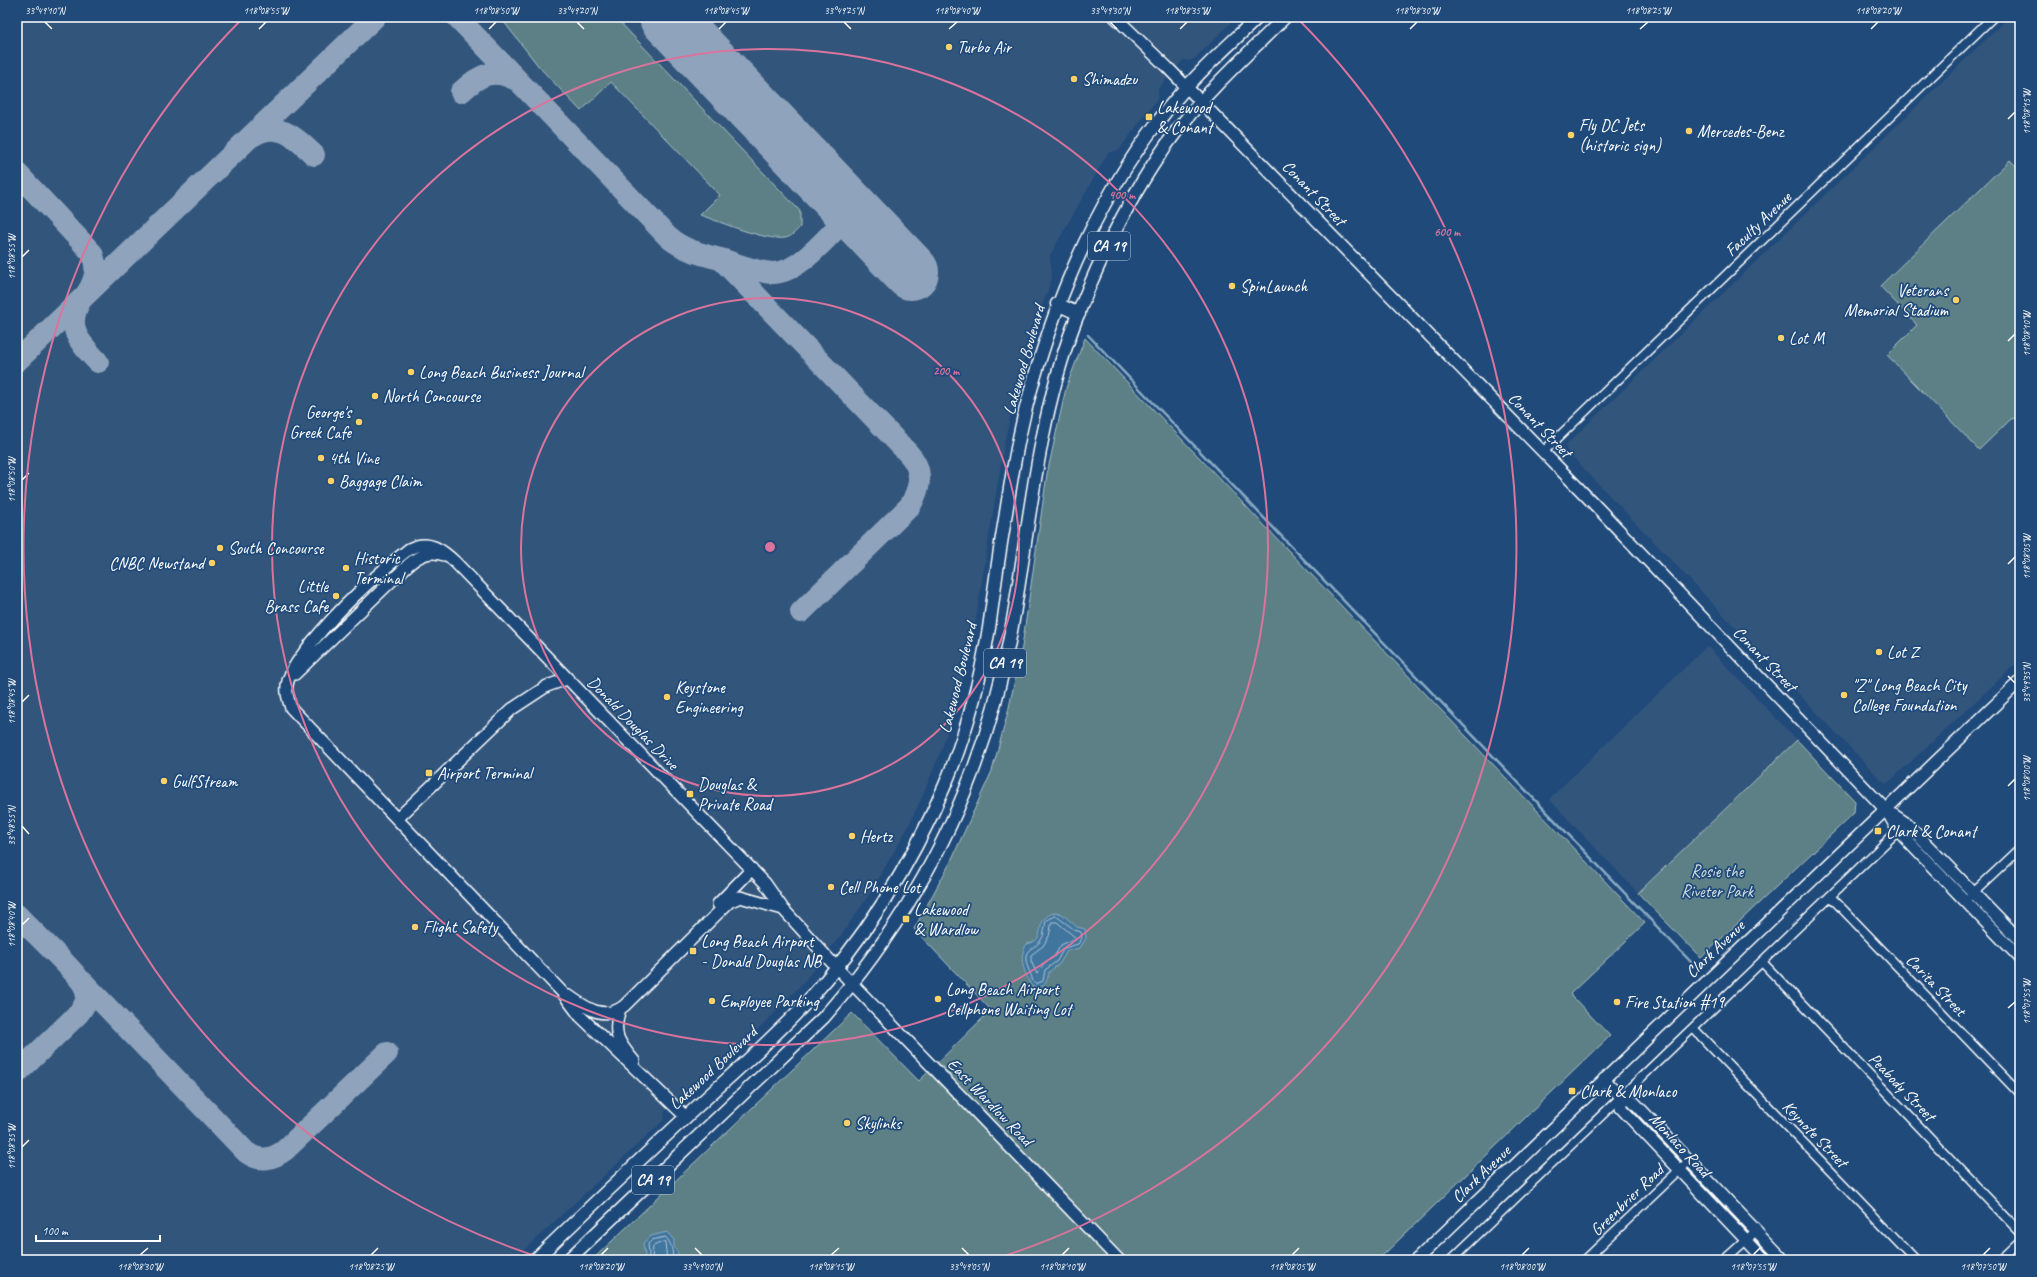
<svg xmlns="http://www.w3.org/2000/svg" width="2037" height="1277" font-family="Caveat,sans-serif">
<rect width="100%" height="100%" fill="#1f4a7a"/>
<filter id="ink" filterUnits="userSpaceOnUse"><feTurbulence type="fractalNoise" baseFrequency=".025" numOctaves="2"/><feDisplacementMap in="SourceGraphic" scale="8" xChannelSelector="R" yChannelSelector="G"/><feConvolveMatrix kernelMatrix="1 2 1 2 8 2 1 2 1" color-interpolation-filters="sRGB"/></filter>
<g filter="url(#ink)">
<!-- built -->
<path fill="#33557c" d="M17 17H1237L1195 58 1189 61 1183 60 1158 89V98L1119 150 1108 153 1050 255 1052 279 1028 342 1005 439 973 636 959 694 942 748 922 797 907 829 869 895 842 934 806 979 777 1011 730 1056 717 1064 665 1111 664 1120 513 1260H17Z
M2009 17H2020V660L1887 784 1881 780 1566 450 1567 448 1565 446Z
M1706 647 1709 648 1797 740 1638 893 1549 799Z"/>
<!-- green -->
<path fill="#5b8086" stroke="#adc0c2" d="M500 17H615L800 211V227C795 232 792 237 785 238 765 241 721 222 700 215L720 195 611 82 581 111 540 68Z
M2010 160 2020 170V417L2011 419 1979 450 1887 355 1917 325 1880 286Z
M1085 338 1645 923 1570 994 1610 1036 1378 1260H592L852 1013 919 1081 991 1010 914 929 950 863 992 771 1008 712 1022 647 1047 474 1066 388Z
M1797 740 1855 801 1854 813 1701 958 1638 893Z"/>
<!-- water -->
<path fill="#40749d" stroke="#8cacc4" d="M1056 912 1062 914 1077 927 1085 929 1086 938 1080 948 1067 951 1060 963 1049 972C1047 983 1044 990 1031 986 1025 972 1017 958 1027 944 1050 940 1030 920 1056 912Z
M667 1232 674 1240V1247L678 1253 676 1260H643L645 1255 643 1243 651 1236Z"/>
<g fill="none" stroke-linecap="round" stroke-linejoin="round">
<!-- shore -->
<path stroke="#b3c7d8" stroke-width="1" d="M1056 916 1075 930 1081 932 1082 938 1078 944 1064 948 1057 961 1045 970 1043 981 1036 984 1033 982C1032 975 1027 968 1026 961 1024 947 1036 949 1041 940 1045 934 1044 927 1046 921Z
M1052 922H1057L1076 938 1061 945 1054 957 1044 963 1037 974 1031 961V955L1043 946 1049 936Z
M647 1260 649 1255 648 1244 652 1240 665 1237C671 1241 674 1253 672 1260
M652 1260 653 1246 663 1242 665 1243 667 1260"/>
<!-- stream -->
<path stroke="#8cacc4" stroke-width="2.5" d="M1088 335 1691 962"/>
<!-- taxiway -->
<path stroke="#8fa4bc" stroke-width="22" d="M457 17 668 237C684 251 705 255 724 260 739 265 756 272 772 273 800 274 833 230 853 211
M461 92C480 74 494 67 518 81
M251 137C277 119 295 137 314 155
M17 173 92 253C98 268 96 279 87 293
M724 262 908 453C924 470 921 487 910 506L801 612
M81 300C64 327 80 343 98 362
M17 361 375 17
M17 915C29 928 81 976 85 988 89 998 85 1005 79 1013L17 1073
M83 982 246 1152C259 1162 272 1160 285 1150L387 1053"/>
<!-- runway -->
<path stroke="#8fa4bc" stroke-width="56" d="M667 17 911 272"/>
<defs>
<path id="street" d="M1543 452 1993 17
M1830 896 2020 1094
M1970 896 2020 849
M1762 962 2020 1232
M1693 1028 1916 1260
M1451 1260 1901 828
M1585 1260 1689 1161
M1724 1260 1756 1231
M2001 1260 2020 1242"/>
<path id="secondary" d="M1115 17 1168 68 1593 503 1885 809 1906 823 2020 941
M295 674 409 564C420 555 430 550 444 555
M1887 811 1898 831 2020 958
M397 819 512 709 547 686 567 679
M718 904 752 869
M569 996C586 1008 604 1021 624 1006L729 902 740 897 783 909
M620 1009C612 1034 618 1042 634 1061
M1604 1079 1621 1097
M1621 1097 1631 1099 1784 1260
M1621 1097V1108L1765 1260
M686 1117 580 1016 562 992 291 708C288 699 285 690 288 681 292 667 303 654 312 642 341 607 373 577 409 549 428 539 442 549 456 563L765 883 783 909 836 967 1119 1260
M1416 1260 2020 681"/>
<path id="primary" d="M1057 304 1079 314
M535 1260C585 1212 635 1164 686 1117 726 1079 768 1044 805 1004 864 940 911 865 945 785 966 735 980 681 989 628 994 593 998 559 1004 525 1011 482 1018 434 1030 393 1057 295 1097 200 1160 119 1188 81 1224 50 1258 17
M568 1260 823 1018C921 907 983 782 1010 637 1029 533 1036 426 1073 327 1099 258 1137 180 1183 123 1213 85 1251 51 1285 17"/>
</defs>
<!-- street casing -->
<use href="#street" stroke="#fff" stroke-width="11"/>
<!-- secondary casing -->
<use href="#secondary" stroke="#fff" stroke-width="14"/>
<!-- primary casing -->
<use href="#primary" stroke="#fff" stroke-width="15"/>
<!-- street -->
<use href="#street" stroke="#1f4a7a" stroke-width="8"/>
<!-- secondary -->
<use href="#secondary" stroke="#1f4a7a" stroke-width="11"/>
<!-- primary -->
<use href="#primary" stroke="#1f4a7a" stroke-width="12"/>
</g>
</g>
<!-- ticks -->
<path fill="none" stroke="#fff" stroke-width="1.5" d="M45 22 52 29M577 22 584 29M844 22 851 29M1110 22 1117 29M259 29 266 22M489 29 496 22M719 29 726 22M949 29 957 22M1180 29 1187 22M1410 29 1417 22M1640 29 1648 22M1871 29 1878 22M2008 119 2015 112M22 257 29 250M2008 341 2015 334M22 480 29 473M2008 564 2015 557M2008 676 2015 683M22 702 29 695M2008 786 2015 779M22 826 29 834M22 925 29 918M2008 1008 2015 1002M22 1147 29 1140M695 1248 702 1255M962 1248 969 1255M140 1255 148 1248M371 1255 378 1248M601 1255 608 1248M831 1255 839 1248M1062 1255 1069 1248M1292 1255 1299 1248M1522 1255 1529 1248M1753 1255 1760 1248M1983 1255 1990 1248"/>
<!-- distance rings -->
<g fill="none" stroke="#da749d" stroke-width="2">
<circle cx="770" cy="547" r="249"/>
<circle cx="770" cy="547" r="498"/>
<path d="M545 1259A747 747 0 0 1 242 19M1298 19A747 747 0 0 1 995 1259"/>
</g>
<!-- markers -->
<g fill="#ffd166" stroke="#1f4a7a" stroke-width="1.5">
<circle cx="949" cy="47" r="4"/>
<circle cx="1074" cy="79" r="4"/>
<rect x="1145" y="113" width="8" height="8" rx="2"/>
<circle cx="1689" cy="131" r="4"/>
<circle cx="1571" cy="135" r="4"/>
<circle cx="1232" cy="286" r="4"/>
<circle cx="1956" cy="300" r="4"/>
<circle cx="1781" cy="338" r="4"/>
<circle cx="411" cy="372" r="4"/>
<circle cx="375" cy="396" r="4"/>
<circle cx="359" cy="422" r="4"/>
<circle cx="321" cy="458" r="4"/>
<circle cx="331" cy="481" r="4"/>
<circle cx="220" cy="548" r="4"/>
<circle cx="212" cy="563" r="4"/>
<circle cx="346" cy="568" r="4"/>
<circle cx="336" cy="596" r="4"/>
<circle cx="1879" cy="652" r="4"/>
<circle cx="1844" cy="695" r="4"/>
<circle cx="667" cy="697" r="4"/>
<rect x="425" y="769" width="8" height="8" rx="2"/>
<circle cx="164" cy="781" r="4"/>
<rect x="686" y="790" width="8" height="8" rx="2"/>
<rect x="1874" y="827" width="8" height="8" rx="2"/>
<circle cx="852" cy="836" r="4"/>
<circle cx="831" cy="887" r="4"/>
<rect x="902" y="915" width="8" height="8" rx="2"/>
<circle cx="415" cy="927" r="4"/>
<rect x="689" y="947" width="8" height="8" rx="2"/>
<circle cx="938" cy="999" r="4"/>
<circle cx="712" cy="1001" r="4"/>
<circle cx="1617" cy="1002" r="4"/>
<rect x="1568" y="1087" width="8" height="8" rx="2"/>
<circle cx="847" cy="1123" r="4"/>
</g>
<g text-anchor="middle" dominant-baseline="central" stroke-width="3.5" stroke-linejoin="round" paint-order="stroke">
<!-- shield labels -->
<g fill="#1f4a7a" stroke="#bcc9d7" stroke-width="1">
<rect x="1088" y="232" width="42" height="28" rx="3"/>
<rect x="984" y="649" width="42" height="28" rx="3"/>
<rect x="632" y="1166" width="42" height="28" rx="3"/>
</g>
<g font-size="16" font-weight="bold" fill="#fff">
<text x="1109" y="246">CA 19</text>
<text x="1005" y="663">CA 19</text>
<text x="653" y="1180">CA 19</text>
</g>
<!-- poi labels -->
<g font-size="17" fill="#fff" stroke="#1f4a7a" text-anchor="start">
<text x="957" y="47">Turbo Air</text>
<text x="1082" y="79">Shimadzu</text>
<text x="1157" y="107">Lakewood<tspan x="1157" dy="20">&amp; Conant</tspan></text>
<text x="1579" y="125">Fly DC Jets<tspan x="1579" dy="20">(historic sign)</tspan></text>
<text x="1697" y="131">Mercedes-Benz</text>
<text x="1240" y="286">SpinLaunch</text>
<text x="1948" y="290" text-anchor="end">Veterans<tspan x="1948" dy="20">Memorial Stadium</tspan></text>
<text x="1789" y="338">Lot M</text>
<text x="419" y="372">Long Beach Business Journal</text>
<text x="383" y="396">North Concourse</text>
<text x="351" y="412" text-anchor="end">George's<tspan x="351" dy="20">Greek Cafe</tspan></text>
<text x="329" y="458">4th Vine</text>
<text x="339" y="481">Baggage Claim</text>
<text x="228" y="548">South Concourse</text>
<text x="354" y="558">Historic<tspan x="354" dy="20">Terminal</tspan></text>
<text x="204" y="563" text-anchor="end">CNBC Newstand</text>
<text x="328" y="586" text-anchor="end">Little<tspan x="328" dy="20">Brass Cafe</tspan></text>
<text x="1887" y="652">Lot Z</text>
<text x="1852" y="685">"Z" Long Beach City<tspan x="1852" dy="20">College Foundation</tspan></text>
<text x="675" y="687">Keystone<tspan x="675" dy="20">Engineering</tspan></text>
<text x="437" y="773">Airport Terminal</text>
<text x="172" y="781">GulfStream</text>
<text x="698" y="784">Douglas &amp;<tspan x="698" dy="20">Private Road</tspan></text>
<text x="1886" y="831">Clark &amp; Conant</text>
<text x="860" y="836">Hertz</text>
<text x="839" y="887">Cell Phone Lot</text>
<text x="914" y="909">Lakewood<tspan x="914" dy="20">&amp; Wardlow</tspan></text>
<text x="423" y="927">Flight Safety</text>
<text x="701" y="941">Long Beach Airport<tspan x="701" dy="20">- Donald Douglas NB</tspan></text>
<text x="946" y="989">Long Beach Airport<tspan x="946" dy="20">Cellphone Waiting Lot</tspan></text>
<text x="720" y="1001">Employee Parking</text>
<text x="1625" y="1002">Fire Station #19</text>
<text x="1580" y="1091">Clark &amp; Monlaco</text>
<text x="855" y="1123">Skylinks</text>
</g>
<!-- street labels -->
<g font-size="17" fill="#fff" stroke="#1f4a7a">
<text transform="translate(1314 193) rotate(46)">Conant Street</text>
<text transform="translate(1758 224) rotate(-44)">Faculty Avenue</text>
<text transform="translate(1024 360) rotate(-74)">Lakewood Boulevard</text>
<text transform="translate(1540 425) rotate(46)">Conant Street</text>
<text transform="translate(1765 659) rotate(46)">Conant Street</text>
<text transform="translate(958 678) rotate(-76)">Lakewood Boulevard</text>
<text transform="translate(633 723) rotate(46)">Donald Douglas Drive</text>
<text transform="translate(1715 949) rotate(-44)">Clark Avenue</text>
<text transform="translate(1936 985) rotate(46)">Carita Street</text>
<text transform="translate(713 1068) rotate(-43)">Lakewood Boulevard</text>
<text transform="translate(1902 1087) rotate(46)">Peabody Street</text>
<text transform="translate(990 1102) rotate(46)">East Wardlow Road</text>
<text transform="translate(1815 1134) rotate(46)">Keynote Street</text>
<text transform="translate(1680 1145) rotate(47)">Monlaco Road</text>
<text transform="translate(1481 1174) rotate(-44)">Clark Avenue</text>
<text transform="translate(1627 1200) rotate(-44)">Greenbrier Road</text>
</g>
<!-- park labels -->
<g font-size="17" fill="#d6dfe1" stroke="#1f4a7a">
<text x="1717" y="871">Rosie the<tspan x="1717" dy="20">Riveter Park</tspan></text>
</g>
</g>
<circle cx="770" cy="547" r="6" fill="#da749d" stroke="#1f4a7a" stroke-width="2"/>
<g font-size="12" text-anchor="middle" font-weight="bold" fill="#da749d" stroke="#1f4a7a" stroke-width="3.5" stroke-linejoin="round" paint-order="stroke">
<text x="1122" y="199">400 m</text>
<text x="1447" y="236">600 m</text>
<text x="946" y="375">200 m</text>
</g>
<!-- margin -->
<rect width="2037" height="1277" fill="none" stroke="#1f4a7a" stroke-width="44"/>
<!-- scale -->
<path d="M36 1235v6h124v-6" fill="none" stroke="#ffffff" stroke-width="2"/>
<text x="42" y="1235" font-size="12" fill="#ffffff" stroke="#1f4a7a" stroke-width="3" paint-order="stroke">100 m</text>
<rect x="22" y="22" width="1993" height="1233" fill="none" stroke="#fff" stroke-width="1.5"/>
<g font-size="10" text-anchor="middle" fill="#fff">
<text x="45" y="14">33°49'10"N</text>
<text x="266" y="14">118°08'55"W</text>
<text x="496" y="14">118°08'50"W</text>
<text x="577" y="14">33°49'20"N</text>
<text x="726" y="14">118°08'45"W</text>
<text x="844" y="14">33°49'25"N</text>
<text x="957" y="14">118°08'40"W</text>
<text x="1110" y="14">33°49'30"N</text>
<text x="1187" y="14">118°08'35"W</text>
<text x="1417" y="14">118°08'30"W</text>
<text x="1648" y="14">118°08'25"W</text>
<text x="1878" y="14">118°08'20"W</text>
<text transform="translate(2026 112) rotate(-90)" y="4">118°08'15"W</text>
<text transform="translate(11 257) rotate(-90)" y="4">118°08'55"W</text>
<text transform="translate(2026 334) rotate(-90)" y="4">118°08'10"W</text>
<text transform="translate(11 480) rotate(-90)" y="4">118°08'50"W</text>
<text transform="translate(2026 557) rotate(-90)" y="4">118°08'05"W</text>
<text transform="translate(2026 683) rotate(-90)" y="4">33°49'35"N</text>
<text transform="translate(11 702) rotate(-90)" y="4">118°08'45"W</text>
<text transform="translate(2026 779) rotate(-90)" y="4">118°08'00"W</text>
<text transform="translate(11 826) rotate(-90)" y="4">33°48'55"N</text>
<text transform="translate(11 925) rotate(-90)" y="4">118°08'40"W</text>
<text transform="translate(2026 1002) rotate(-90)" y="4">118°07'55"W</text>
<text transform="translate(11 1147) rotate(-90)" y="4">118°08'35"W</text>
<text x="140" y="1270">118°08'30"W</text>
<text x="371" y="1270">118°08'25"W</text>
<text x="601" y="1270">118°08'20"W</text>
<text x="702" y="1270">33°49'00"N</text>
<text x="831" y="1270">118°08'15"W</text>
<text x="969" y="1270">33°49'05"N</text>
<text x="1062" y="1270">118°08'10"W</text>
<text x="1292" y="1270">118°08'05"W</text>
<text x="1522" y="1270">118°08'00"W</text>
<text x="1753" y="1270">118°07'55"W</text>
<text x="1983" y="1270">118°07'50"W</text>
</g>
</svg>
